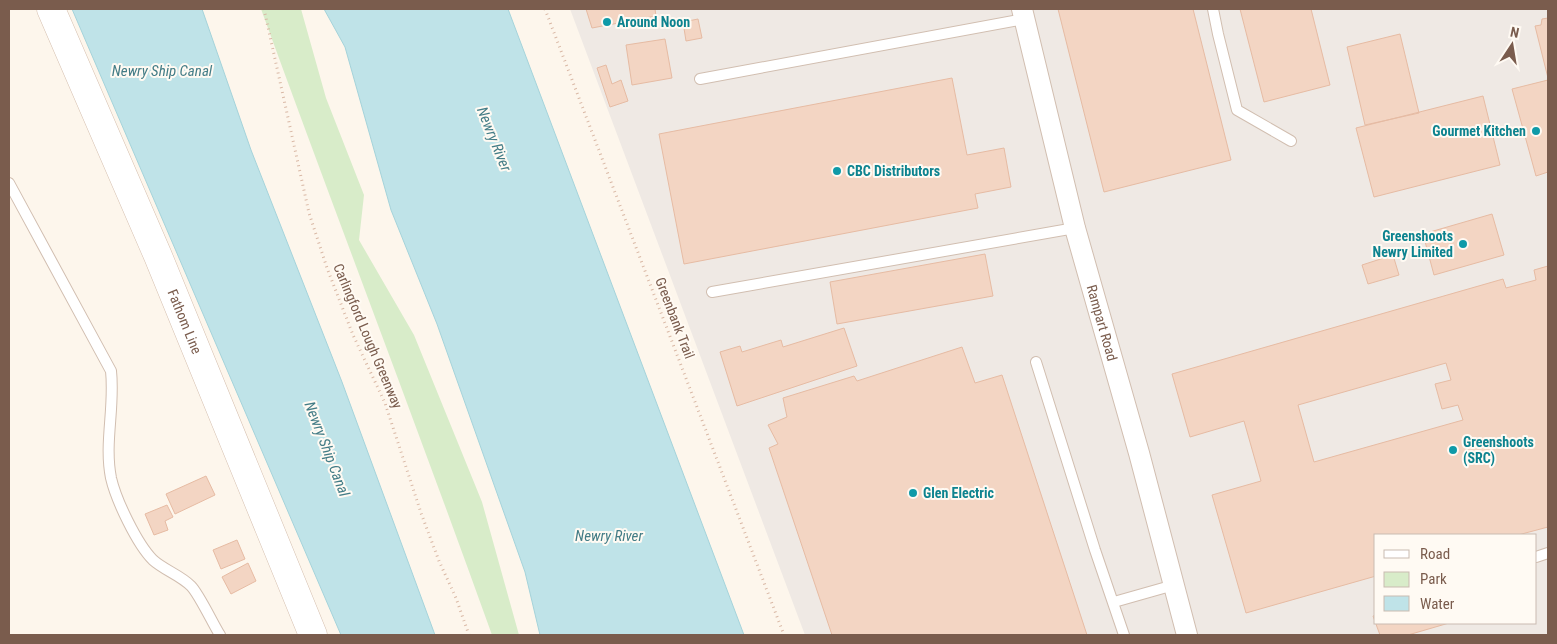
<svg xmlns="http://www.w3.org/2000/svg" width="1557" height="644" font-family="'Roboto Condensed',sans-serif">
<rect width="100%" height="100%" fill="#fdf6ec"/>
<!-- industrial -->
<path fill="#efe9e4" fill-rule="evenodd" d="M570 9H1548V635H805ZM1376 535H1536V623H1376Z"/>
<!-- green -->
<path fill="#d8ecc9" d="M261 9H301L326 98 364 195 359 240 414 335 482 502 519 635H492C417 426 337 218 261 9Z"/>
<!-- water -->
<path fill="#bfe3e8" stroke="#a5d3da" d="M72 9H202L251 150 342 382 435 635H341Z
M324 9H508L744 635H540L525 572 437 324 391 210 345 47Z"/>
<!-- building -->
<path fill="#f3d5c3" stroke="#e6bba3" fill-rule="evenodd" d="M586 9H655L656 16 592 28Z
M1058 9H1193L1231 160 1104 192Z
M1240 9H1311L1330 85 1264 102Z
M1548 18V78L1535 26 1541 25 1542 19Z
M698 19 702 38 686 41 683 22Z
M1400 34 1419 113 1365 125 1347 47Z
M665 39 672 78 632 85 626 45Z
M606 65 612 84 621 80 628 101 610 107 597 68Z
M952 78 967 155 1004 148 1011 187 975 194 978 208 684 264 659 134Z
M1548 80V172L1536 176 1512 89Z
M1483 96 1500 165 1374 197 1356 128Z
M1492 214 1504 255 1434 275 1423 234Z
M985 254 993 296 837 324 830 282Z
M1393 255 1399 275 1368 284 1362 265Z
M1548 266V527L1518 535H1376V576L1246 613 1212 495 1261 481 1244 421 1190 437 1172 374 1503 279 1506 288 1536 280 1534 270ZM1446 363 1451 380 1435 384 1442 409 1458 405 1463 420 1314 462 1298 405Z
M844 328 857 366 737 406 720 352 740 346 742 352 781 340 783 347Z
M962 347 975 383 1002 375 1087 635H832L769 448 778 444 768 425 787 417 783 398 854 376 857 381Z
M206 476 215 495 175 514 166 494Z
M167 505 173 517 165 521 168 530 154 535 145 514Z
M237 540 245 559 221 569 213 550Z
M248 563 256 581 231 594 222 577Z
M1376 615V623H1449L1408 635H1380L1373 616Z"/>
<g fill="none" stroke-linecap="round" stroke-linejoin="round">
<defs>
<path id="service" d="M1213 9 1218 34 1237 110 1291 141
M700 79 1024 19
M9 183 111 371C115 407 104 443 111 478 116 500 137 544 153 560 164 570 180 575 191 586 199 594 213 624 220 635
M712 292 1075 228
M1036 362 1095 550 1124 635
M1536 557 1548 553
M1114 602 1174 585"/>
<g id="minor">
<path id="s1" d="M1022 9 1075 228 1139 453 1187 635"/>
</g>
<g id="secondary">
<path id="s2" d="M51 9 158 256 313 635"/>
</g>
</defs>
<!-- service casing -->
<use href="#service" stroke="#d1beb0" stroke-width="12"/>
<!-- minor casing -->
<use href="#minor" stroke="#d1beb0" stroke-width="22"/>
<!-- secondary casing -->
<use href="#secondary" stroke="#d6c0b0" stroke-width="29"/>
<!-- path -->
<path stroke="#d9b8a5" stroke-width="3" stroke-dasharray="1 4" stroke-linecap="butt" d="M264 9 309 213 327 268 353 335 385 403 421 513 439 561 456 598 469 635
M545 9 784 635"/>
<!-- service -->
<use href="#service" stroke="#fff" stroke-width="10"/>
<!-- minor -->
<use href="#minor" stroke="#fff" stroke-width="20"/>
<!-- secondary -->
<use href="#secondary" stroke="#fff" stroke-width="28"/>
</g>
<!-- markers -->
<g fill="#0f9aa8" stroke="#fffaf3" stroke-width="2">
<circle cx="607" cy="22" r="5"/>
<circle cx="1536" cy="131" r="5"/>
<circle cx="837" cy="171" r="5"/>
<circle cx="1463" cy="244" r="5"/>
<circle cx="1453" cy="450" r="5"/>
<circle cx="913" cy="493" r="5"/>
</g>
<g text-anchor="middle" dominant-baseline="central" stroke-width="4" stroke-linejoin="round" paint-order="stroke">
<!-- culture labels -->
<g font-size="14" font-weight="bold" fill="#0d838f" stroke="#fffaf3" text-anchor="start">
<text x="617" y="22">Around Noon</text>
<text x="1526" y="131" text-anchor="end">Gourmet Kitchen</text>
<text x="847" y="171">CBC Distributors</text>
<text x="1453" y="236" text-anchor="end">Greenshoots<tspan x="1453" dy="16">Newry Limited</tspan></text>
<text x="1463" y="442">Greenshoots<tspan x="1463" dy="16">(SRC)</tspan></text>
<text x="923" y="493">Glen Electric</text>
</g>
<!-- street labels -->
<g font-size="14" fill="#7a5c4d" stroke="#fffaf3">
<text transform="translate(675 318) rotate(69)">Greenbank Trail</text>
<text stroke="none"><textPath href="#s2" startOffset="340">Fathom Line</textPath></text>
<text stroke="none"><textPath href="#s1" startOffset="324">Rampart Road</textPath></text>
<text transform="translate(368 336) rotate(67)">Carlingford Lough Greenway</text>
</g>
<!-- water labels -->
<g font-size="15" font-style="italic" fill="#437c86" stroke="#fffaf3">
<text x="162" y="71">Newry Ship Canal</text>
<text transform="translate(494 139) rotate(68)">Newry River</text>
<text transform="translate(327 449) rotate(69)">Newry Ship Canal</text>
<text x="609" y="536">Newry River</text>
</g>
</g>
<!-- border -->
<rect width="1557" height="644" fill="none" stroke="#7a5c4d" stroke-width="20"/>
<!-- legend -->
<rect x="1374" y="534" width="162" height="90" fill="#fffaf3" stroke="#cabbb1"/>
<rect x="1384" y="550" width="25" height="8" fill="#ffffff" stroke="#cabbb1"/>
<text x="1420" y="559" font-size="15" fill="#7a5c4d">Road</text>
<rect x="1384" y="572" width="25" height="15" fill="#d8ecc9" stroke="#cabbb1"/>
<text x="1420" y="584" font-size="15" fill="#7a5c4d">Park</text>
<rect x="1384" y="596" width="25" height="15" fill="#bfe3e8" stroke="#cabbb1"/>
<text x="1420" y="609" font-size="15" fill="#7a5c4d">Water</text>
<!-- north arrow -->
<g transform="translate(1512 45) rotate(12)" stroke="#fffaf3" stroke-width="4" paint-order="stroke">
<path d="M0-4L9 19L0 12L-9 19Z" fill="#7a5c4d"/>
<text y="-8" font-size="14" font-weight="bold" text-anchor="middle" fill="#7a5c4d">N</text>
</g>
</svg>
